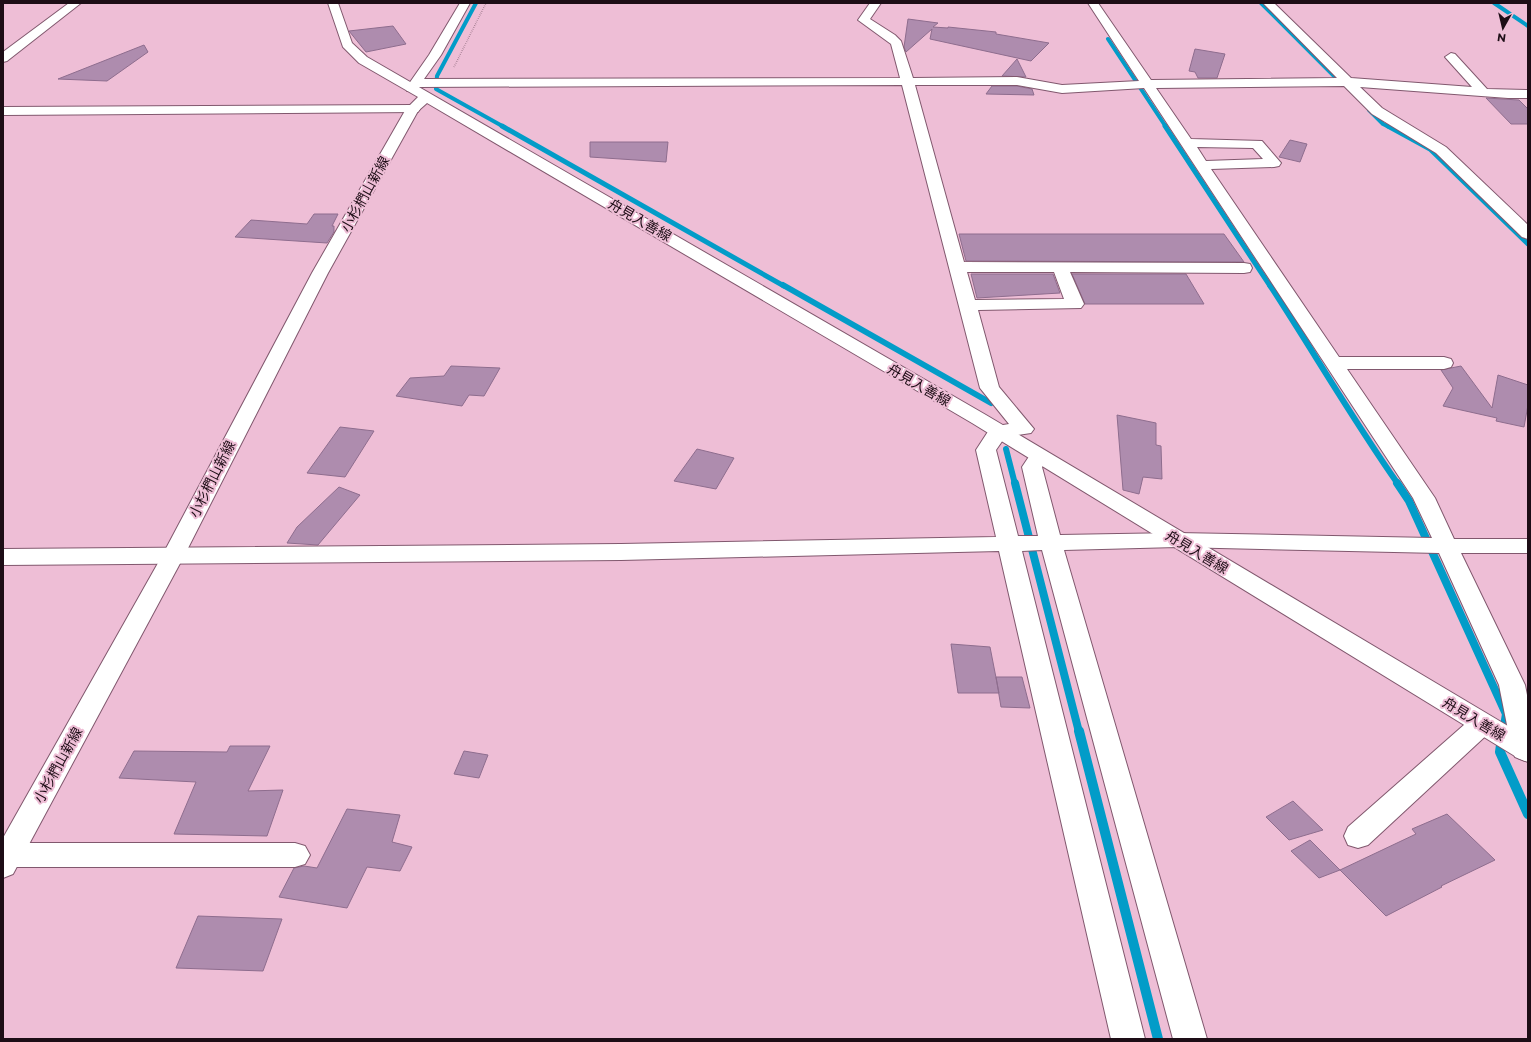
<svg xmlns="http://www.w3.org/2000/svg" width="1531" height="1042" font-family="Montserrat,'Noto Sans JP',sans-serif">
<rect width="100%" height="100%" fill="#eebed6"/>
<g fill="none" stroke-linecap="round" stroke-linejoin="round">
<!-- stream-far4 -->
<path stroke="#029cc8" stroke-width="4" d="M476 3 437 76 436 89 504 127
M1261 3 1343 85
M1494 3 1528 26
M1108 39 1166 127
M1369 110 1383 124 1389 127"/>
<!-- stream-far3 -->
<path stroke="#029cc8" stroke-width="5" d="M502 126 784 286
M1165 126 1270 286
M1388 126 1430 149 1528 244"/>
<!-- stream-far2 -->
<path stroke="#029cc8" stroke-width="6" d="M783 285 991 403
M1270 285C1313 351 1353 420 1398 484
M1006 449 1015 484"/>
<!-- stream-far1 -->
<path stroke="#029cc8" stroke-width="8" d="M1015 483 1079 732
M1397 483 1409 501 1506 714 1503 732"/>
<!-- stream -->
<path stroke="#029cc8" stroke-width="10" d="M1079 731 1158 1039
M1503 731 1500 752 1528 814"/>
</g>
<!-- building -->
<path fill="#ae8cae" stroke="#8e6d8e" d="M908 19 938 23 933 27 948 28V27L996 32V34L1049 43 1031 61 930 39 932 29 906 52 904 47Z
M393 26 406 44 366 52 349 31Z
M144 45 148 52 107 81 58 79Z
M1195 49 1225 54 1217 78H1198L1195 72 1189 71Z
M1017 59 1026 77 1002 76Z
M992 86H1017L1032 89 1034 95 986 94Z
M1486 98 1519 100 1528 109V124H1511Z
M1290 140 1307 144 1300 162 1279 157Z
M590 142H668L666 162 590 157Z
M314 214H338L332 226H334V232L327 243 235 237 251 220 307 224Z
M959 234H1224L1244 262 966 261Z
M971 274H1053L1060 293 977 298Z
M1072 274H1186L1204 304H1085Z
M451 366 500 368 484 396 469 395 462 406 396 396 410 378 444 376Z
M1461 366 1492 408 1498 375 1528 385V405L1524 427 1496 421 1497 418 1443 406 1453 388 1441 370Z
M1117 415 1156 423V445L1161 446 1162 479 1143 477 1139 494 1123 490Z
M340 427 374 431 345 477 307 473Z
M697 449 734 458 716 489 674 481Z
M339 487 360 495 318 545 287 543 297 527Z
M951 644 990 647 999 693H958Z
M996 677H1022L1030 708 1001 707Z
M230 746H270L248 791 283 790 267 836 174 834 196 782 119 778 134 751 227 752Z
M464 751 488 755 479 778 454 774Z
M1293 801 1323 830 1289 840 1266 817Z
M347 809 400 815 392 842 412 847 400 871 367 867 347 908 279 897 294 868 304 866 317 868Z
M1447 814 1495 860 1441 886 1442 887 1386 916 1340 870 1416 834 1412 829Z
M1310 840 1340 870 1319 878 1291 851Z
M198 916 282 919 263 971 176 968Z"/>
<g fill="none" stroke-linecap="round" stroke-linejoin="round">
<defs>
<path id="minor" d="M69 3H81L7 61 3 62V52Z
M460 3H470L441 55 424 79 900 78 891 44 858 20 870 3H881L870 19 895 35 901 41 913 78 1017 77 1062 85 1139 81 1088 3H1098L1151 80 1337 78 1263 3H1274L1351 78 1472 87 1445 57 1451 53 1455 54 1487 89 1528 90V98H1508L1360 87 1382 108 1446 147 1528 225V239L1522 237 1436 153 1372 114 1344 86 1156 88 1191 139 1262 141 1281 163 1279 166 1274 167 1211 169 1339 357H1444L1451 359 1453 363 1451 367 1444 369H1347L1435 498 1454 539H1528V553H1461L1525 685 1528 700V760L1525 761 1515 757 1512 750 1499 685 1439 553 1177 547 1064 550 1207 1039H1173L1042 550 1022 551 1145 1039H1111L999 551 621 560 3 565V549L621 544 996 537 976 450 991 427 1009 424 980 388 902 85 419 87 417 91H407L406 88 429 55ZM915 85H1017L1062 93 1144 88 1413 498 1432 538 1177 533 1060 535 1042 467 1049 456 1046 452 1039 450 1032 452 1022 467 1038 536H1018L996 450 1005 437 1031 433 1034 429 999 387 978 310 1081 308 1084 304 1070 272 1244 273 1250 272 1252 268 1250 264 1244 263 964 262ZM1197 147 1253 148 1263 159 1206 161ZM967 272H1054L1064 299 975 300Z
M413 105 418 106 420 109 418 112 3 115V107Z
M1482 714 1491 717 1495 724 1491 731 1368 845 1358 848 1348 845 1344 836 1348 827 1473 717Z
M8 843H295L305 846 310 855 305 864 295 867H8L3 866V844Z"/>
<path id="major" d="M328 3H338L352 43 367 57 986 415 1528 738V762L1518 758 972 423 427 103 418 111 328 273 184 556 13 874 3 878V838L162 556 312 273 406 109 418 97 359 63 343 47Z"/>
</defs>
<!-- minor casing -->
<use href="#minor" stroke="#81586e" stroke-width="2"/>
<!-- major casing -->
<use href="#major" stroke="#81586e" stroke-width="2"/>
<!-- path -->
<path stroke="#846475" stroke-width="1.5" stroke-dasharray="0.5 1.5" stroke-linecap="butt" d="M454 67 486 3"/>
<!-- minor -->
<use href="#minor" fill="#fff" fill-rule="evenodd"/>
<!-- major -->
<use href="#major" fill="#fff" fill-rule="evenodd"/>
</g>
<g text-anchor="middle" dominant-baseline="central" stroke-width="4" stroke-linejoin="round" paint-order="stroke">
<!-- street labels -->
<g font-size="14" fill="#1d0d16" stroke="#eebed6">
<text transform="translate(365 194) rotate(-61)">小杉椚山新線</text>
<text transform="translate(640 220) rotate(30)">舟見入善線</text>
<text transform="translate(919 385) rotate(30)">舟見入善線</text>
<text transform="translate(212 479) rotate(-63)">小杉椚山新線</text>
<text transform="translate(1197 552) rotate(31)">舟見入善線</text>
<text transform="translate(1474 719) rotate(31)">舟見入善線</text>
<text transform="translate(58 765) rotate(-61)">小杉椚山新線</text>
</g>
</g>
<!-- border -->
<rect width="1531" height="1042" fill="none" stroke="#1d0d16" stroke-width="8"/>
<!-- north arrow -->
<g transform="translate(1503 28) rotate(188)" stroke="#eebed6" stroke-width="3" paint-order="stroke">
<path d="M0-3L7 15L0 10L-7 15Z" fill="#1d0d16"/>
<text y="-6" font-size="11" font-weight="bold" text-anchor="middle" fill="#1d0d16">N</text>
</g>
</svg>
